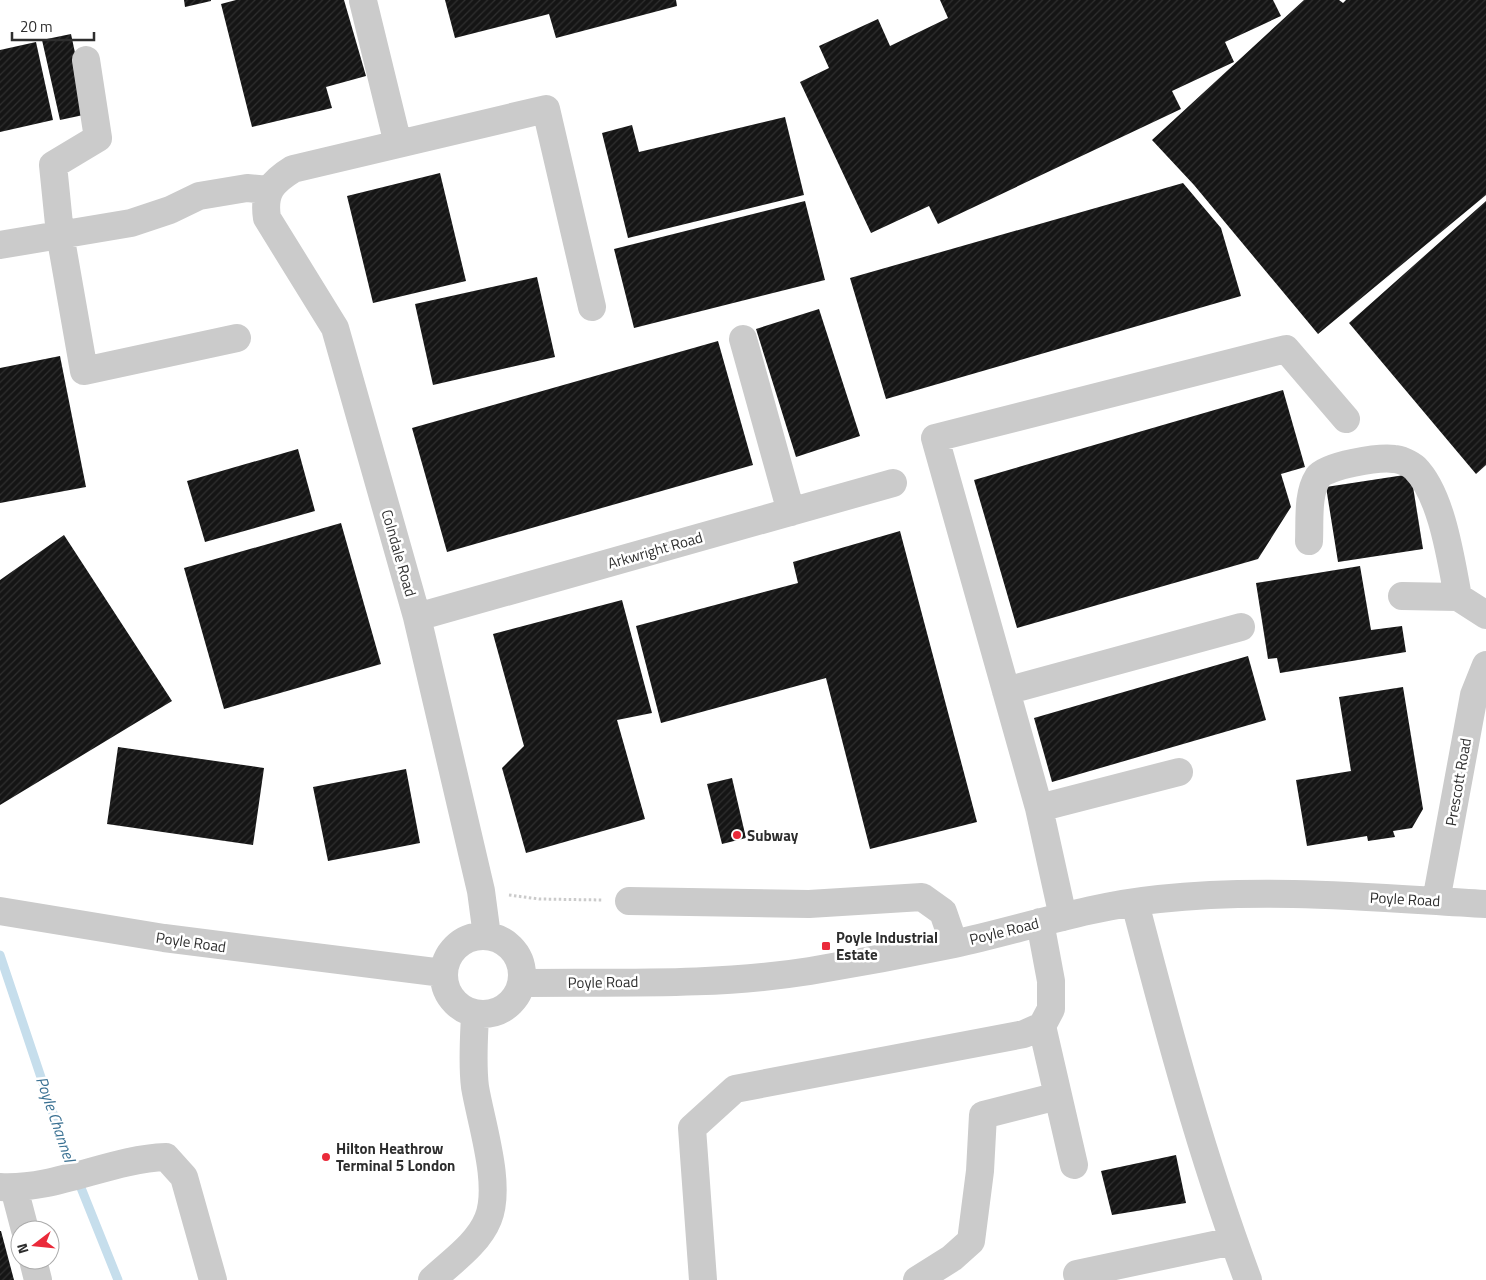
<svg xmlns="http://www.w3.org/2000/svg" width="1486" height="1280" font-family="'Titillium Web',sans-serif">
<defs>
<pattern id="building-hatch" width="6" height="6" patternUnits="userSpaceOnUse" patternTransform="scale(1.25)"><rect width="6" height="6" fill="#151515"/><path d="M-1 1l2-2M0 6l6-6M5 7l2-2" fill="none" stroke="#2f2f2f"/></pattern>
</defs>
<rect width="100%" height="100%" fill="#fff"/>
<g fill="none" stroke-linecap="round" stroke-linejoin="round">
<!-- stream -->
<path stroke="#c6deec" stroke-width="9" d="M0 955 63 1143 118 1280"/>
</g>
<!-- building -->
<path fill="url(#building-hatch)" d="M184 0H211V1L185 7Z
M236 0H344L366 76 326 87 332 108 252 127 221 4Z
M445 0H676L677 6 556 38 549 14 455 38Z
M940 0H1273L1281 16 1225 42 1234 62 1172 91 1181 109 938 224 929 206 871 233 800 82 829 68 819 46 878 19 890 46 948 18Z
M1304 0H1339L1343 3 1346 0H1486V195L1318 334 1194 185 1152 140Z
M71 34 88 114 60 120 42 40Z
M36 42 53 120 0 132V50Z
M785 117 804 195 628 238 602 133 632 125 639 152Z
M440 173 466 281 373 303 347 196Z
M1183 183 1221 228 1241 296 886 399 850 278Z
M805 201 825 280 634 328 614 249Z
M1486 201V465L1476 474 1349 323Z
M537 277 555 357 433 385 415 304Z
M819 309 860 436 796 457 756 329Z
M718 341 753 465 447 552 412 428Z
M60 356 86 487 0 503V368Z
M1283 390 1305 467 1281 474 1291 507 1258 559 1017 628 974 480Z
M298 449 315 511 205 542 187 481Z
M1411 474 1423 549 1338 562 1326 487Z
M341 523 381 664 224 709 184 568Z
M900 531 977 822 870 849 826 678 661 723 636 626 798 583 793 562Z
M64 535 172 701 0 805V580Z
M1360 566 1371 630 1402 626 1406 652 1280 673 1277 658 1268 659 1256 583Z
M622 600 652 713 617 720 645 819 526 853 502 768 524 746 493 634Z
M1248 656 1266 720 1052 782 1034 718Z
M1403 687 1423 809 1412 828 1393 831 1395 837 1368 841 1367 836 1307 846 1296 780 1351 771 1339 697Z
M118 747 264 768 253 845 107 824Z
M406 769 420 843 328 861 313 787Z
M732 778 746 838 722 844 707 784Z
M1176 1155 1186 1203 1112 1215 1101 1171Z
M0 1231H1L14 1280H0Z"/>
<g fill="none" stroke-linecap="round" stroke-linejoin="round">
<!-- path -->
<path stroke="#cbcbcb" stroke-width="3" stroke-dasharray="2.5 2.5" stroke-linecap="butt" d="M509 895 539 899 602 900"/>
<!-- minor -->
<path stroke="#cbcbcb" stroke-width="28" d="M363 1 398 144
M86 60 98 138 53 165 60 234 84 371 237 338
M0 245 131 223 170 210 199 196 247 188 269 190
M743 339 791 512
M1309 541C1310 521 1307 494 1318 477 1327 465 1379 457 1394 459 1400 459 1411 464 1415 468 1442 495 1451 560 1458 597
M1402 596 1458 597 1486 615
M417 617 893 483
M1006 691 1241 627
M1039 808 1179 772
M629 901 809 904 922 897 943 912 954 944
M1436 901 1474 695 1486 665
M1135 903C1168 1030 1202 1157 1248 1280
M0 911 164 938 443 973
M1063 917 1039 808 935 438 1286 349 1346 419
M487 936 481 891 417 617 335 328 267 218C263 192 272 182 293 169L546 109 592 307
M444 975a39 39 0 1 1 78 0a39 39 0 1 1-78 0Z
M522 983C617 982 716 986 810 971 858 963 906 954 954 944 1022 929 1089 906 1159 899 1268 887 1377 898 1486 904
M1042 1026 1074 1165
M0 1187C57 1190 110 1159 166 1157L184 1177 213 1280
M14 1188 25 1230
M33 1260 38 1280
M1077 1274 1233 1241
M432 1280C451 1262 478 1244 488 1219 502 1185 481 1123 475 1087 472 1064 474 1038 475 1015
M703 1280 692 1128 735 1089 1024 1034 1042 1026 1051 1009V981L1040 922
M917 1280 952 1258 971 1241 980 1171 983 1115 1058 1096"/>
</g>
<!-- markers -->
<g fill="#ea2a3a" stroke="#fff" stroke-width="2">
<circle cx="737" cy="835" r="5"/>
<rect x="821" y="941" width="10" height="10" rx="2.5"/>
<circle cx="326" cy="1157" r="5"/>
</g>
<g text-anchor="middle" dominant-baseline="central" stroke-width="5" stroke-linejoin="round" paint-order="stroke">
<!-- street labels -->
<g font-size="15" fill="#2e2e2e" stroke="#fff">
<text transform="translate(655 550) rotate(-16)">Arkwright Road</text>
<text transform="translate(399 553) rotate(74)">Colndale Road</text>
<text transform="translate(1458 782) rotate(-80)">Prescott Road</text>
<text transform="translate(1405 899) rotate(3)">Poyle Road</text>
<text transform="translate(1004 931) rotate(-14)">Poyle Road</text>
<text transform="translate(191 942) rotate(8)">Poyle Road</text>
<text transform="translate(603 982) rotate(-1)">Poyle Road</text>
</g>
<!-- poi labels -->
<g font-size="15" font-weight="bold" fill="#2e2e2e" stroke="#fff" text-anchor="start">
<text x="747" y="835">Subway</text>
<text x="836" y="937">Poyle Industrial<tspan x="836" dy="17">Estate</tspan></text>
<text x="336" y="1148">Hilton Heathrow<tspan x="336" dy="17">Terminal 5 London</tspan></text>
</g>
<!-- water labels -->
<g font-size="16" font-style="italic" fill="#397092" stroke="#fff">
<text transform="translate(56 1119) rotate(71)">Poyle Channel</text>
</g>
</g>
<!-- north arrow -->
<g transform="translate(35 1245) rotate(254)"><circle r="24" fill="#ffffff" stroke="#ababab"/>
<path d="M0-4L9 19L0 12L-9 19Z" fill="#ea2a3a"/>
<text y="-8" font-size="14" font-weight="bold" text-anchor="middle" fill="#2e2e2e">N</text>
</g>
<!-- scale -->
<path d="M12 32v8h82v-8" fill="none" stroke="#2e2e2e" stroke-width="2.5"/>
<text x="20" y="32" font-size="15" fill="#2e2e2e" stroke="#ffffff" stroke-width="4" paint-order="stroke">20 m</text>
</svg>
